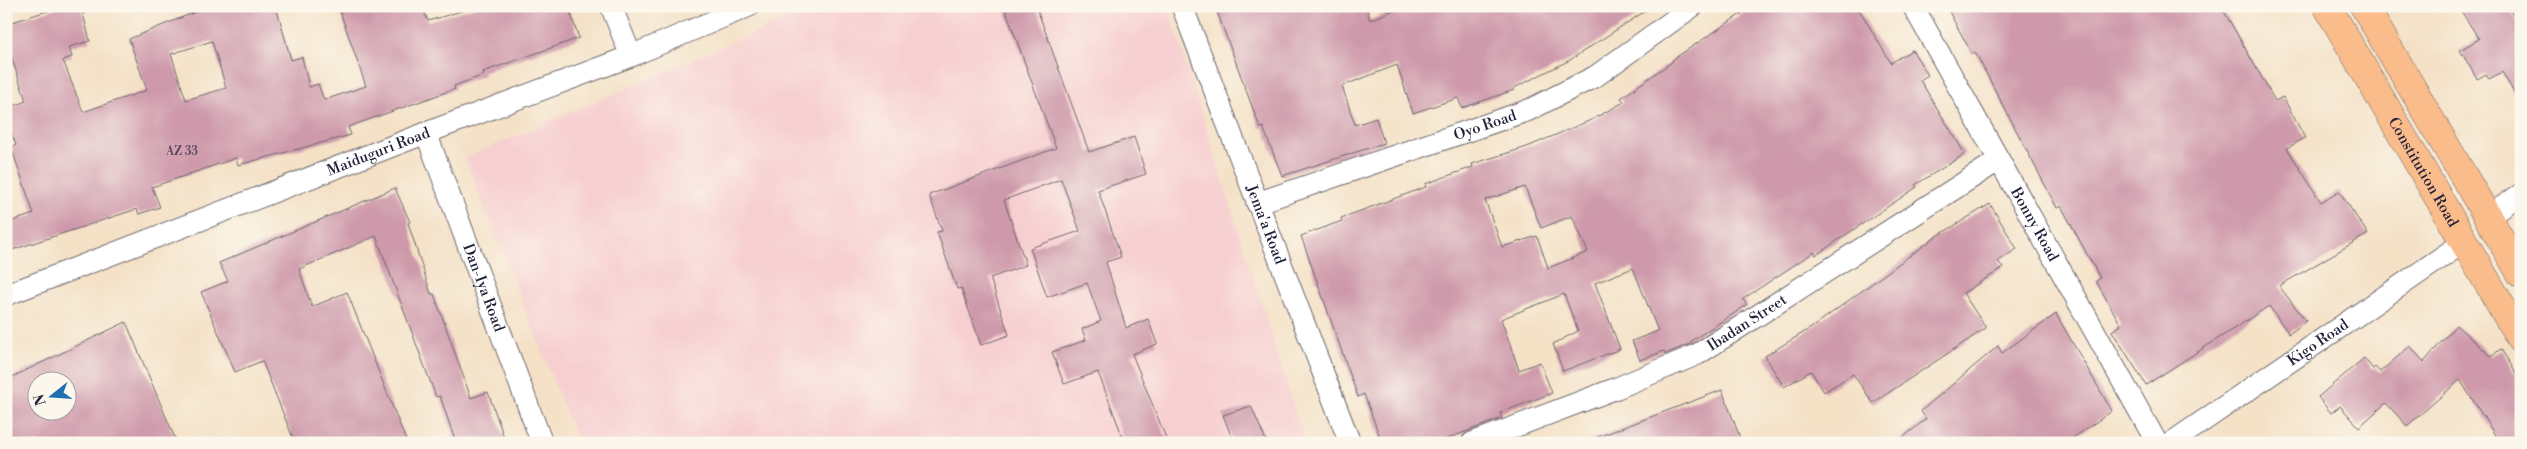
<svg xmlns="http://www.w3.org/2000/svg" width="2527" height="449" font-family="'Libre Bodoni',serif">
<rect width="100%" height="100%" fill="#fbf7ec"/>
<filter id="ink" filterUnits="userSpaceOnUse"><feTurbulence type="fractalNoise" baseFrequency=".02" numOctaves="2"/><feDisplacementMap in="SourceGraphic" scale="10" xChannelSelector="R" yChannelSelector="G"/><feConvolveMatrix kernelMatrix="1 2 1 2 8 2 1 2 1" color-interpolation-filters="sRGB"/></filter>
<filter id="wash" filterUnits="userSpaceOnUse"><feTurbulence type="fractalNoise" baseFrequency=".0096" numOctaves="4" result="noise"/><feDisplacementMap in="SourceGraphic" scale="20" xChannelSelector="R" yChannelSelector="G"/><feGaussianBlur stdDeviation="1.12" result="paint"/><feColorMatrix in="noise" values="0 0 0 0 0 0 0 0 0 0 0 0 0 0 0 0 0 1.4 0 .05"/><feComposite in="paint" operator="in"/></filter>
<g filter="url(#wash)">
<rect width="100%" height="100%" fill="#f4e1c6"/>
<!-- built -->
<path fill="#f7cfd0" d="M816 6H1168L1305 443H578L465 158Z"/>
<g id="blocks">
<!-- building -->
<path fill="#ce99aa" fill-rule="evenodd" d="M63 6H81L90 41 69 47 72 57 63 60 83 112 147 90 129 39 195 12 193 6H276L291 60 302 57 309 87 318 84 324 100 366 86 338 6H422L428 21 478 6H568L579 38 483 72 484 75 454 86 455 89 348 127 351 135 238 165 236 158 152 187 160 207 139 214 137 209 6 252V223L34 214 11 147 16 145 6 119V109L26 101 6 41V24ZM212 41 226 88 186 100 171 54Z
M1004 6H1036L1089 152 1134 137 1146 174 1098 190 1121 257 1106 262 1126 328 1148 319 1157 344 1132 354 1168 443H1125L1098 372 1064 384 1052 352 1086 340 1082 329 1101 321 1087 283 1047 297 1030 248 1080 231 1061 179 1004 200 1026 265 990 278 1009 335 981 345 961 288 957 289 937 232 942 231 929 195 1056 148Z
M1215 6H1366L1370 20 1404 6H1653L1570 60 1514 88V90L1462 108 1458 98 1413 113 1397 65 1342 86 1355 125 1376 118 1384 143 1282 176 1263 127 1260 128Z
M1753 6H1857L1891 63 1912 50 1928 75 1920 80 1965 154 1915 185 1917 187 1816 255 1814 252 1743 299 1747 305 1691 341 1692 343 1665 354 1664 351 1640 360 1632 341 1658 331 1633 268 1595 283 1620 349 1563 371 1553 344 1578 331 1564 294 1501 319 1519 370 1540 362 1552 393 1500 413 1502 418 1436 443H1382L1364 394 1358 397 1301 236 1342 221 1341 218 1426 187 1425 184 1473 167 1472 164 1527 147 1591 120 1624 102 1621 98 1673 61 1672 60ZM1525 187 1541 228 1572 216 1588 252 1548 268 1537 236 1502 247 1485 200Z
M1946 6H2221L2275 101 2283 97 2305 138 2287 148 2321 202 2339 191 2368 234 2279 286 2306 321 2289 334 2269 306 2146 385 2112 331 2121 325 2096 281 2100 278 2061 206 2057 208 1975 52 1972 54Z
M2458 6H2508L2521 28V105L2502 72 2489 79 2486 74 2477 79 2460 50 2479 39Z
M395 188 410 222 408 223 431 294H434L471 398 488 392 506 443H456L440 396 436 397 376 236 299 269 312 307 347 292 407 443H295L262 361 235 372 201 292 228 281 219 263Z
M1990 204 2017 249 1998 261 2003 268 1963 293 1986 328 1873 403 1853 374 1824 392 1811 371 1784 387 1765 356 1811 328 1934 238Z
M2056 314 2112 411 2066 443H1896L1926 419 1921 411 1998 346 2002 353Z
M126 322 177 443H6V380ZM38 382H68V412H38Z
M2456 325 2491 356 2501 349 2521 381V443H2500L2460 380 2407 426 2386 403 2359 427 2340 406 2331 413 2318 397 2364 358 2373 369 2375 367 2380 372 2410 346 2424 362Z
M1722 390 1742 443H1587V441Z
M1251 406 1267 443H1234L1223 415Z"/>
</g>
</g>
<g filter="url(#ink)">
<use href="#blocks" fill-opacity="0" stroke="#6c656c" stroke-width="1"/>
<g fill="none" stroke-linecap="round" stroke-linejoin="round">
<defs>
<g id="minor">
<path d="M611 6 631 56"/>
<path id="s1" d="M1182 6 1350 443"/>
<path id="s2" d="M1913 6 2157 443"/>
<path id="s3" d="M426 133 542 443"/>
<path id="s4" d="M1257 203 1529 110 1596 76 1693 6"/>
<path d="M2487 217 2521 194"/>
<path id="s5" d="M6 295 426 133 631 56 749 6"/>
<path id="s6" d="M1472 443 1617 388 1698 354 1999 160"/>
<path id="s7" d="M2171 443 2464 242"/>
</g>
<g id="primary">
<path id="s8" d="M2327 6 2521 340"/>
<path d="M2364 6 2521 274"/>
</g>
</defs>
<!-- minor casing -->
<use href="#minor" stroke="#6c656c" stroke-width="23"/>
<!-- primary casing -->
<use href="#primary" stroke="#6c656c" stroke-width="29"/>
<!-- minor -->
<use href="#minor" stroke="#fff" stroke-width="21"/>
<!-- primary -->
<use href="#primary" stroke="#f9bc8a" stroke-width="28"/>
</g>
</g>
<g text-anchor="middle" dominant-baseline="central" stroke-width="4" stroke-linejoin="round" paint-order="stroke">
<!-- number labels -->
<g font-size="12" fill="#4d4057">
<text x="182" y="151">AZ 33</text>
</g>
<!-- street labels -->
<g font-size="15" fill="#22223b" stroke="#fbf7ec">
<text stroke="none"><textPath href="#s4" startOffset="241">Oyo Road</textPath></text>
<text stroke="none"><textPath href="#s5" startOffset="399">Maiduguri Road</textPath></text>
<text stroke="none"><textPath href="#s8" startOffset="192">Constitution Road</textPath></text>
<text stroke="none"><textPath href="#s2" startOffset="250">Bonny Road</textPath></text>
<text stroke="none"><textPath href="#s1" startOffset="234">Jema'a Road</textPath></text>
<text stroke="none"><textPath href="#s3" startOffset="165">Dan-Iya Road</textPath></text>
<text stroke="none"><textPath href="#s6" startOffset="301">Ibadan Street</textPath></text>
<text stroke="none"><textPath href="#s7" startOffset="178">Kigo Road</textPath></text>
</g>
</g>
<!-- margin -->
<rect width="2527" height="449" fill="none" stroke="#fbf7ec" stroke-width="25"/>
<!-- north arrow -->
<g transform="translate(52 396) rotate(253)"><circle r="24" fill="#fbf7ec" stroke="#a4a2a5"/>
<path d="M0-4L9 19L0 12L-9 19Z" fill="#1f6fb2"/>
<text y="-8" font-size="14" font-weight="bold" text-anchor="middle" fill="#22223b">N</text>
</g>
</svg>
